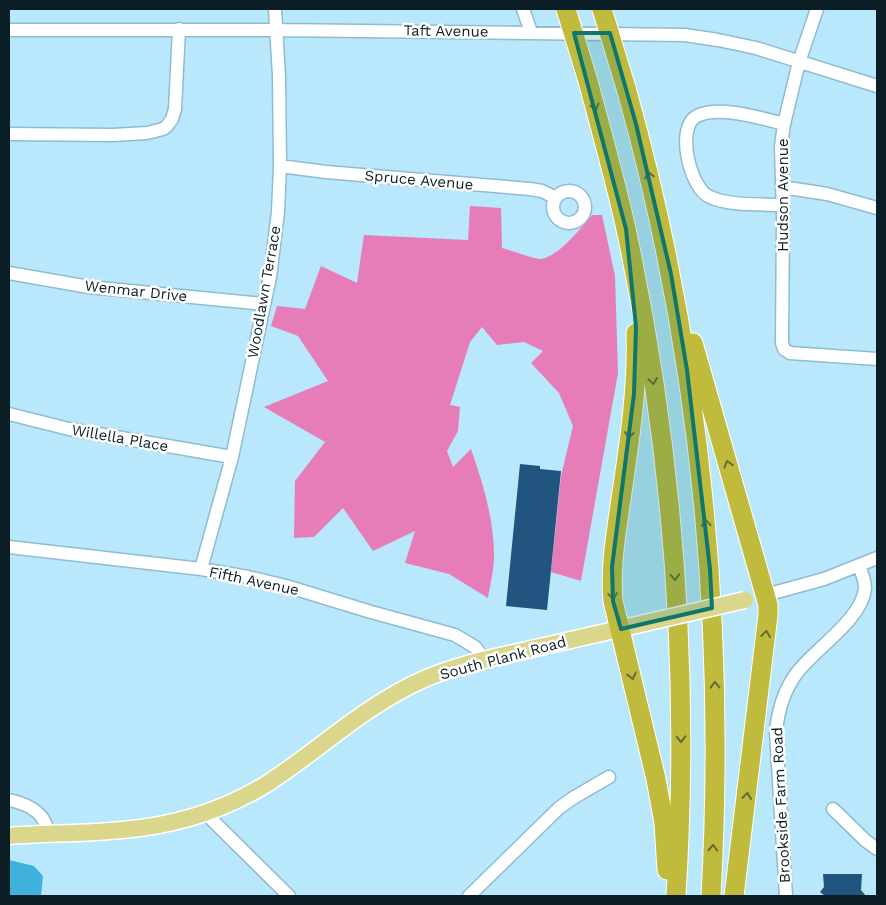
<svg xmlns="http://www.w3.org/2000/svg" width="886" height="905" font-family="'Work Sans',sans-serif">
<rect width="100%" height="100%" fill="#b9e7fc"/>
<!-- forest -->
<path fill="#e77db8" d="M470 206 501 208 502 248C510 250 534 259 541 259 558 257 581 228 592 215H602L615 276 618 373 581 581 551 572 561 476 573 426 559 393 531 363 543 351 524 342 497 345 482 327 470 342 450 405 460 407 458 431 447 451 453 467 471 449C483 484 494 519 494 556 494 570 490 585 488 598L449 574 405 563 415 531 373 551 343 508 314 537 294 538 295 481 325 442 264 407 328 381 298 336 271 326 277 306 305 309 321 266 357 283 364 235 468 240Z"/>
<!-- water -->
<path fill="#3eb2dc" d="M9 860 34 866 43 876 41 896H9Z"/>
<!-- building -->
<path fill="#21547e" d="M520 464 540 466V469L561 471 547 610 506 606Z
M823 874H862L861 890 866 896H825L820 892 824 887Z"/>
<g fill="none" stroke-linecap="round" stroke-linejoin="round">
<defs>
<path id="minor" d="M523 9 531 32
M817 9 799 62 784 124 781 146 783 218 782 343 784 349 790 353 877 359
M9 30H276L685 35 718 40 756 48 877 86
M9 134 113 135 147 133 163 129 167 126 172 119 175 109 179 29
M280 166 326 172 530 189 542 191 556 198
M782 187 827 194 877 208
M553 207a16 16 0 1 1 32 0a16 16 0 1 1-32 0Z
M782 205C761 204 729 206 710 197 690 189 675 127 697 116 718 105 761 118 784 124
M9 273 89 287 264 304
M9 414 69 429 232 457
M9 547 201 569 248 577 286 586 371 612 455 635 475 647 485 660
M201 569 232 457 270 277 278 212 280 166 279 76 275 9
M766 595 824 579 877 558
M9 800C28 804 46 812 48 834
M833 809 866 841 877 849
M205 813 289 896
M469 896 559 808 573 798 609 777
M786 896 776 732C778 710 783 692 796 674 813 650 863 619 865 588 865 581 862 573 859 566"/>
<path id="major" d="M9 836C46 833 84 834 122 830 172 826 222 811 265 785 318 751 364 706 422 680 455 665 492 658 527 650 567 641 606 632 645 623"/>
<path id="highway" d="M588 81C601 130 615 179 626 229 673 448 690 673 676 896
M626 88C700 351 726 624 711 896
M636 333C638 388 629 445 621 499 616 534 610 566 613 601L656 779 664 823 667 870
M693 343 768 605V615L734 896"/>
</defs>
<!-- minor casing -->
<use href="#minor" stroke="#8fbcd0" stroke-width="15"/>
<!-- major casing -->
<use href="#major" stroke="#fff" stroke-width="19"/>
<!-- highway casing -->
<use href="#highway" stroke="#fff" stroke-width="21"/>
<!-- minor -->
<use href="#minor" stroke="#fff" stroke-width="12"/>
<!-- major -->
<use href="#major" stroke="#dad68b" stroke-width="16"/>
<!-- highway -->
<use href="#highway" stroke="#c1bb3d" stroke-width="19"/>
<defs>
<path id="major-bridge" d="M645 623 745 600"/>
<path id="highway-bridge" d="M566 9 588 81
M602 9 626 88"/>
</defs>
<!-- major-bridge casing -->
<use href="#major-bridge" stroke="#fff" stroke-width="19" stroke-linecap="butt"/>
<!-- highway-bridge casing -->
<use href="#highway-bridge" stroke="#fff" stroke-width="21" stroke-linecap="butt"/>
<!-- major-bridge -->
<use href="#major-bridge" stroke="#dad68b" stroke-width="16"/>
<!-- highway-bridge -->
<use href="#highway-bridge" stroke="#c1bb3d" stroke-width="19"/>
</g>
<!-- one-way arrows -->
<defs><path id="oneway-chevron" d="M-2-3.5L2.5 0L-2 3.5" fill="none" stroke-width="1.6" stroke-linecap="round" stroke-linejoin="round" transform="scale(1.25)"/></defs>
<g stroke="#666c31">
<use href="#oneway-chevron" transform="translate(595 107) rotate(75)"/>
<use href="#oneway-chevron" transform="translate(649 175) rotate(-103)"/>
<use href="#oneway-chevron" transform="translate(653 381) rotate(82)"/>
<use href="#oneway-chevron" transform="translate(629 435) rotate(97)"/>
<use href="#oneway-chevron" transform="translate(728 464) rotate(-106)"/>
<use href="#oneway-chevron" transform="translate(706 523) rotate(-95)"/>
<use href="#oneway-chevron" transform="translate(675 577) rotate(86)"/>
<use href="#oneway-chevron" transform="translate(613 596) rotate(83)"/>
<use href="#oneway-chevron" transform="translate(766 634) rotate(-83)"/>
<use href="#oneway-chevron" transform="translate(632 676) rotate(77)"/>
<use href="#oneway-chevron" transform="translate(715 685) rotate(-91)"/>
<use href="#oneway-chevron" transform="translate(681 739) rotate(89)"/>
<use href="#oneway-chevron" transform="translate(747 796) rotate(-84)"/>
<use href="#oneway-chevron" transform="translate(713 848) rotate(-87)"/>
</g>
<!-- marked area -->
<path fill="#0f766e" fill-opacity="0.2" stroke="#0f766e" stroke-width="4" stroke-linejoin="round" d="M574 33H610L636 124 671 274 687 370 710 569 712 608 621 629 613 601 612 567 634 394 636 327 626 229Z"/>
<g text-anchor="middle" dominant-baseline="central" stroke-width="5" stroke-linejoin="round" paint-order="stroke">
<!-- street labels -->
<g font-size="15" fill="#0c1e25" stroke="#fff">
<text transform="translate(446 31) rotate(1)">Taft Avenue</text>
<text transform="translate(419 180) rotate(5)">Spruce Avenue</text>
<text transform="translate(783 195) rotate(-90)">Hudson Avenue</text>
<text transform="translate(136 291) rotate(6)">Wenmar Drive</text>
<text transform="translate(264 292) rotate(-80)">Woodlawn Terrace</text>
<text transform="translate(120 438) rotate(10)">Willella Place</text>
<text transform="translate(254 581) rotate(12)">Fifth Avenue</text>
<text transform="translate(503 658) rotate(-15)">South Plank Road</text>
<text transform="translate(781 805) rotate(-93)">Brookside Farm Road</text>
</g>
</g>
<!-- border -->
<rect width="886" height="905" fill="none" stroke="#0c1e25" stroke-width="20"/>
</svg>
